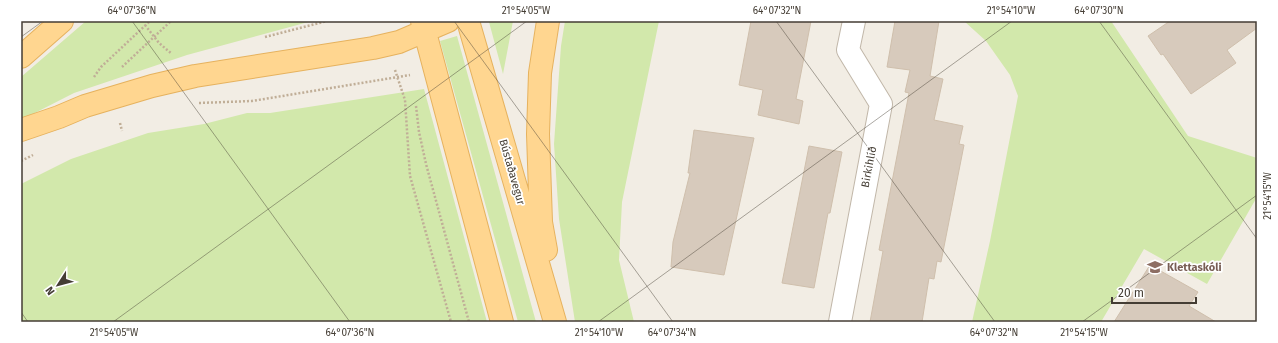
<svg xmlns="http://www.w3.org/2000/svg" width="1278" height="343" font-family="'Fira Sans',sans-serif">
<rect width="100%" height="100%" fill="#f2ede4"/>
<!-- green -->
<path fill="#d2e8ab" d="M86 21H312L187 55 74 93 21 120V77Z
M491 21H513L503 74 489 22Z
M565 21H659L622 202 619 260 634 322H575L559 219 554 144 561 46Z
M964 21H1111L1188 136 1257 158V197L1207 284 1144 249 1101 322H972L990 241 1018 96 1010 75 986 41Z
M457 36 536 322H518L440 41Z
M424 89 487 322H21V184L71 159 148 133 204 124 247 113H270Z"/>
<!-- building -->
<path fill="#d7cabc" stroke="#cfbfac" d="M751 21H811L796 99 803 101 799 124 758 115 763 90 739 85Z
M895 21H939L930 76 943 79 934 120 963 126 959 144 964 145 941 262 937 261 934 279 929 278 922 322H870L883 251 879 250 909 93 905 92 910 70 887 67Z
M1170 21H1257V28L1227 50 1236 63 1191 94 1163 54 1161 55 1148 36Z
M694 130 754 138 724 275 671 267 673 242 690 173H688Z
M809 146 842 152 830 213H828L814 288 782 283Z
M1150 265 1198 292 1189 306 1216 322H1114Z"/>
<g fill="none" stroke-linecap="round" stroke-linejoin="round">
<defs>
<path id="minor" d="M840 322 881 104 848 50 854 21"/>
<path id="major" d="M422 21 502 322
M468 21 555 322
M21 57 62 21
M21 130 59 117 85 106 152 86 195 76 373 48 399 42 448 21
M546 250 541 222 538 134 540 73 548 21"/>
</defs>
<!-- minor casing -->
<use href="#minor" stroke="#c1b7a9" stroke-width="24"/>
<!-- major casing -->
<use href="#major" stroke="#e6b25e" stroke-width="24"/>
<!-- path -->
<path stroke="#c0ae97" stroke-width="2.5" stroke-dasharray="2 2" stroke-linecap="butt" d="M145 25 159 43 172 54
M265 37 327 21
M122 67 171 21
M395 70 405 100 410 176 451 322
M94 77 101 67 150 21
M199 103 252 101 410 75
M416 106 419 132 426 164 469 322
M120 123 122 131
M21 161 33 155"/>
<!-- minor -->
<use href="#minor" stroke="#fff" stroke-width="22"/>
<!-- major -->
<use href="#major" stroke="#ffd690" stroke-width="22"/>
</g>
<!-- ticks -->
<path fill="none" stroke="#443d34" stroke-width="1" stroke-opacity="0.45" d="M132 21 350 322M454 21 673 322M776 21 995 322M1099 21 1257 239M21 37 43 21M21 312 28 322M113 322 527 21M598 322 1012 21M1082 322 1257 195"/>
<!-- icons -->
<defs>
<symbol id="school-bare" viewBox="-9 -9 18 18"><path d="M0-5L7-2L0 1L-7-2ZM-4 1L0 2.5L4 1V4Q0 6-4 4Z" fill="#8d6e63" stroke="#fff" stroke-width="2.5" paint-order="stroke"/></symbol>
</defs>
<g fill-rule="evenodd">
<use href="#school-bare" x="1144" y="256" width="22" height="22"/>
</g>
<g text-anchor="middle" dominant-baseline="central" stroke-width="3.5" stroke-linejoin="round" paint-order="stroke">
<!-- street labels -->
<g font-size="11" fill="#443d34" stroke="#fff">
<text transform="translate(869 167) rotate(-79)">Birkihlíð</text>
<text transform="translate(512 172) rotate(74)">Bústaðavegur</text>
</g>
<!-- education labels -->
<g font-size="11" font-weight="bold" fill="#785e54" stroke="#fff" text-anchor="start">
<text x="1167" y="267">Klettaskóli</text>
</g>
</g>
<!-- border -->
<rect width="1278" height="343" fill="none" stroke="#ffffff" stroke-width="44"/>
<!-- north arrow -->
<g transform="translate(58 285) rotate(234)" stroke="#ffffff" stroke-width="3" paint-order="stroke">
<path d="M0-3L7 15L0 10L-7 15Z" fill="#443d34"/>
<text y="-6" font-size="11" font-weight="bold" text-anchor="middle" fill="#443d34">N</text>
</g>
<!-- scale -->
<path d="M1112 297v6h84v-6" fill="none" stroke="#443d34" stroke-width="2"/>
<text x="1118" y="297" font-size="12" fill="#443d34" stroke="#ffffff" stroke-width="3" paint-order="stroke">20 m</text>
<rect x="22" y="22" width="1234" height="299" fill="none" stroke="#443d34" stroke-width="1.5"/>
<g font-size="10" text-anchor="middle" fill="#443d34">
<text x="132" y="14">64°07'36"N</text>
<text x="526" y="14">21°54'05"W</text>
<text x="777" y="14">64°07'32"N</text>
<text x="1011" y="14">21°54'10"W</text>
<text x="1099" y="14">64°07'30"N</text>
<text transform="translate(1267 196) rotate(-90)" y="4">21°54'15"W</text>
<text x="114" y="336">21°54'05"W</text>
<text x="350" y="336">64°07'36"N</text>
<text x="599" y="336">21°54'10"W</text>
<text x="672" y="336">64°07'34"N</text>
<text x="994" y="336">64°07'32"N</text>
<text x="1084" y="336">21°54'15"W</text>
</g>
</svg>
